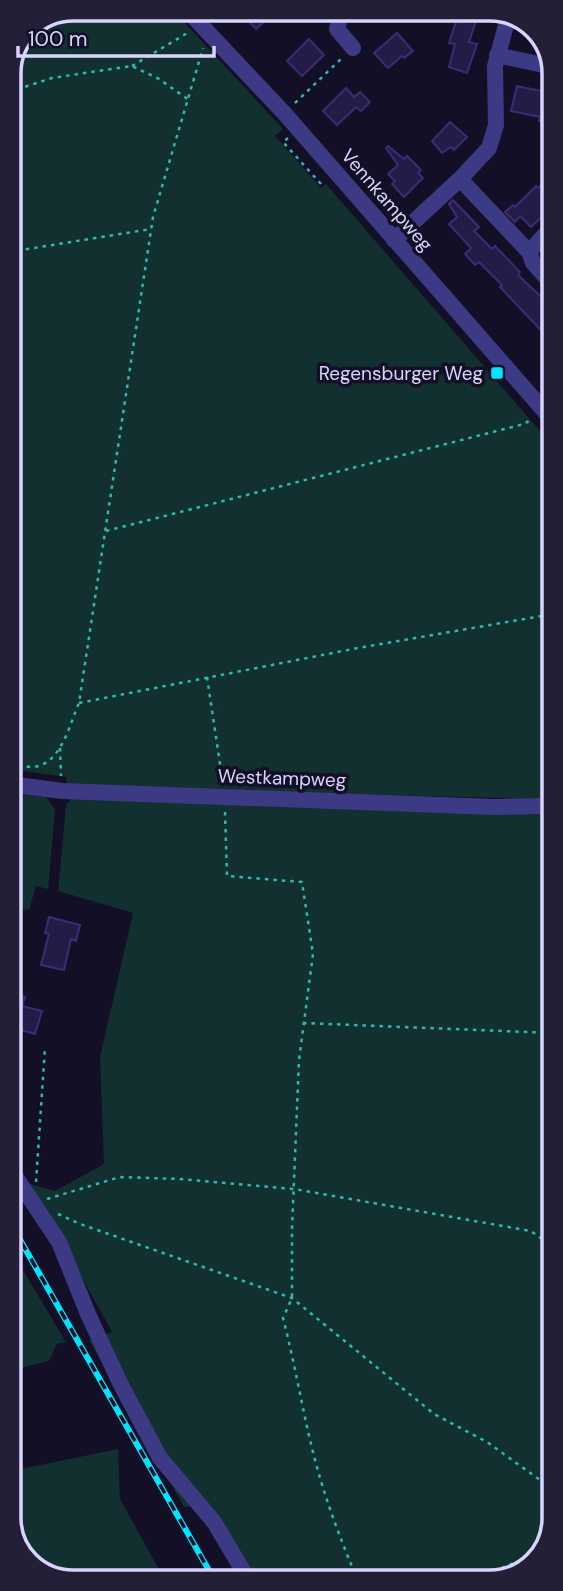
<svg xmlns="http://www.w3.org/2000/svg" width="563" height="1591" font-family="'DM Sans',sans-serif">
<rect width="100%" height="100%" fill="#130f26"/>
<!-- green -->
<path fill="#12302f" d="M73 9H172L283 129 275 136 321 188 326 184 553 446V795L536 799 67 786 66 777 10 769 9 69 28 27Z
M10 790 45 795 55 810 48 889 36 886 29 910 10 908Z
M73 797 553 810 554 1518 541 1557 507 1580 255 1581 211 1505 184 1507 89 1340 112 1332 30 1184 55 1191 104 1164 100 1057 133 913 58 891 66 805Z
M11 1250 66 1342 57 1344 49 1361 11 1370Z
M118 1449 120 1499 166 1582H68L34 1569 11 1535V1471Z"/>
<!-- building -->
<path fill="#241b47" stroke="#3b2d73" stroke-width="2" d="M251 9H262L269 17 256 29 244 16Z
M460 9H480L469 42 477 44 467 73 449 67 455 44 449 43Z
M397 33 413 51 404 58 402 56 388 68 374 53Z
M309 39 324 55 302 76 287 61Z
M517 86 546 92 545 96 552 97V123L539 121 540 117 511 111Z
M346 88 354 97 360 92 370 102 361 111 356 107 337 125 323 111Z
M450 122 467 137 454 150 451 147 442 153 432 141Z
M388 146 404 159 407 156 421 170 418 173 423 178 404 197 392 184 395 181 388 174 398 165 386 148Z
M552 175V201L542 210 545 214 531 227 520 216 515 222 505 212 513 205 515 207 536 186 538 188Z
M453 200 479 227 474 231 492 249 495 246 520 272 518 275 552 307V342L500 287 502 285 479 262 475 265 465 254 471 248 449 224 457 217 449 204Z
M49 917 80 925 76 941 71 939 64 970 41 965 49 934 45 933Z
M10 993 25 997 22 1006 42 1011 35 1034 10 1027Z"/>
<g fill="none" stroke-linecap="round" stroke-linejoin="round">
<!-- path -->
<path stroke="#2fb8b0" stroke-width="2.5" stroke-dasharray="3.5 5" stroke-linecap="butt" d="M132 66 189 32
M9 92 52 78 132 66 159 79 189 100
M295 103 343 57
M288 138 283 142 321 184 325 181
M9 252 151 229
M106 531 524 424 532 419
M207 677 223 784
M79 703 358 648 553 614
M60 748 61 776
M10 763C17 764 25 767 32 767 61 766 70 723 79 703L153 217 203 48
M225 812 227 876 302 882 313 954 299 1060 292 1229V1298L283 1318C294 1360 301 1402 311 1444 322 1491 339 1536 358 1581
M303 1023 553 1033
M36 1182 45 1048
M47 1199 120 1177 179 1179 294 1189 531 1231 554 1248
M58 1214 80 1224 292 1298 434 1414 487 1442 554 1490
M470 1580 543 1552"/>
<!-- minor -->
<path stroke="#3d3a85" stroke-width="16" d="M186 9 285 114 553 421
M342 9 337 29 353 48
M497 55 552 67
M460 179 529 252
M552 227 529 252 533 263 552 284
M394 240 460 179 489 148 496 125 495 66 509 14
M10 784 62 791 494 807 538 806 553 803
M11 1170 59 1242 88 1314 121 1385 160 1458 214 1522 249 1581"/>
<defs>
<path id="rail" d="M11 1224 215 1581"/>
</defs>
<!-- rail casing -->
<use href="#rail" stroke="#00e5ff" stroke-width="6"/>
<!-- rail -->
<use href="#rail" stroke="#130f26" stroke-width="3.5" stroke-dasharray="10" stroke-linecap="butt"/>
</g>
<!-- markers -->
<rect fill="#00e5ff" stroke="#130f26" stroke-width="2.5" x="490" y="366" width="14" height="14" rx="3.5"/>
<g text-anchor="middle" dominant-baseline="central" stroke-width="7" stroke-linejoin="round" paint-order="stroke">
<!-- street labels -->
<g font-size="19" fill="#d9d4ff" stroke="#130f26">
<text transform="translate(387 200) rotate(49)">Vennkampweg</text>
<text transform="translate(282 778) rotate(2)">Westkampweg</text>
</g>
<!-- poi labels -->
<g font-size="19" fill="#d9d4ff" stroke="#130f26" text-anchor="end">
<text x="483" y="373">Regensburger Weg</text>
</g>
</g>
<!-- crop -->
<path d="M0 0H563V1591H0ZM73 21H490A52 52 0 0 1 542 73V1518A52 52 0 0 1 490 1570H73A52 52 0 0 1 21 1518V73A52 52 0 0 1 73 21Z" fill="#231f37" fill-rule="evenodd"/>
<path fill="none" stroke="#d9d4ff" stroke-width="3.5" d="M73 21H490A52 52 0 0 1 542 73V1518A52 52 0 0 1 490 1570H73A52 52 0 0 1 21 1518V73A52 52 0 0 1 73 21Z"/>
<!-- scale -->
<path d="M18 46v10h196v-10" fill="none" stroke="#d9d4ff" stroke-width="3.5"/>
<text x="28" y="46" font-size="21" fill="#d9d4ff" stroke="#130f26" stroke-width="5" paint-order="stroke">100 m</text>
</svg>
